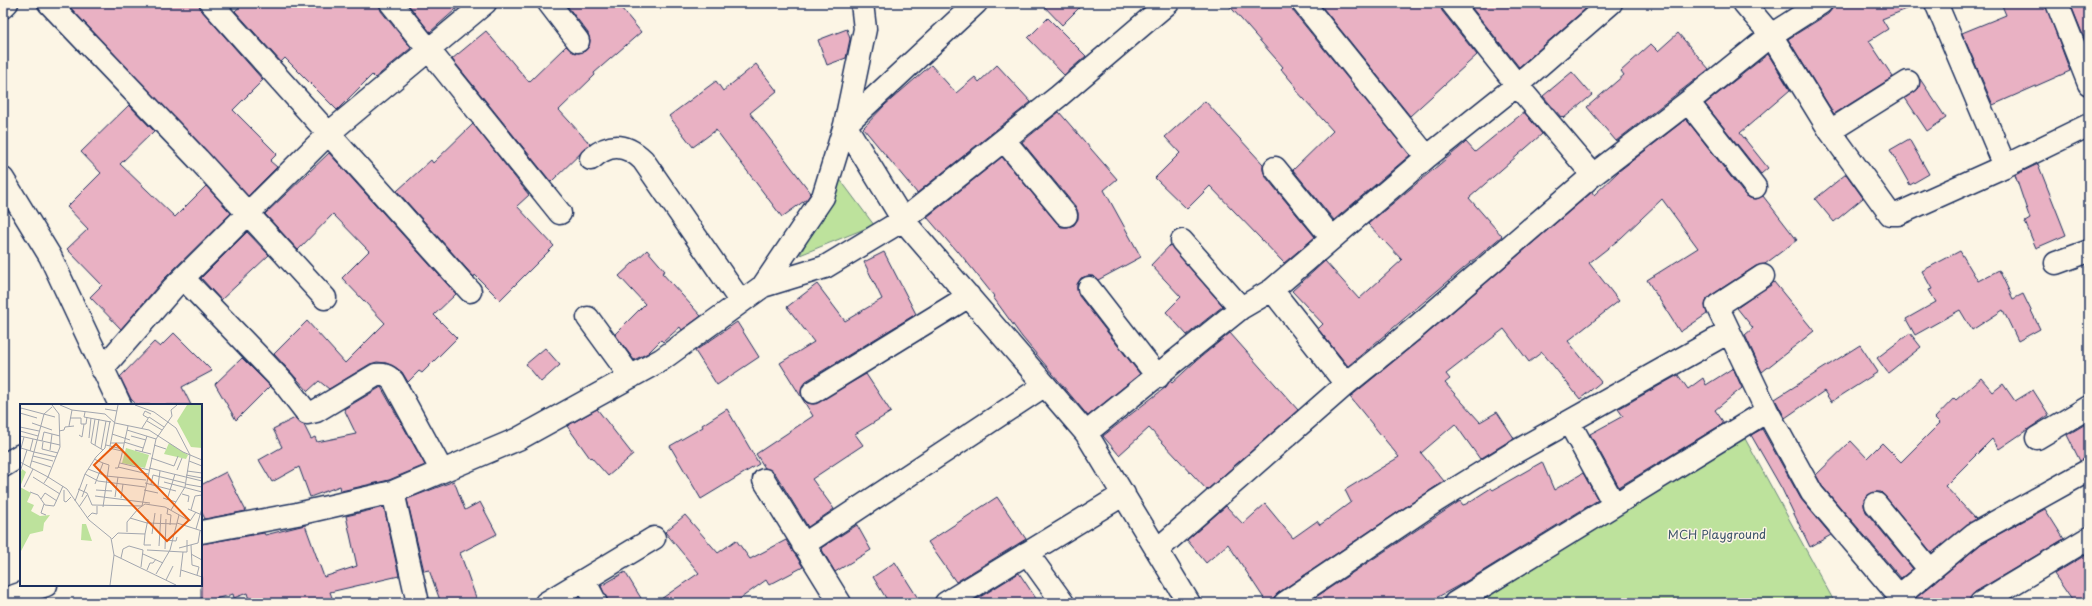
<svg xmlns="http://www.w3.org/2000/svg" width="2092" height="606" font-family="'Playpen Sans',sans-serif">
<rect width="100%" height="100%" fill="#fcf5e5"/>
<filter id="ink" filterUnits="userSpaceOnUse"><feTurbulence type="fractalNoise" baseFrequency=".025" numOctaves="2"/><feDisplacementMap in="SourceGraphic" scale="8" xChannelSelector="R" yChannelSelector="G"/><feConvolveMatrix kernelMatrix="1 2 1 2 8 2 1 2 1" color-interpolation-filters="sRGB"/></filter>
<g filter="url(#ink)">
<!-- green -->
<path fill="#bde29c" stroke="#6c887d" d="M839 178 874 225 800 255Z
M1743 435 1835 603H1479Z"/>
<!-- building -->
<path fill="#e9b1c3" stroke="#1b2f5e" d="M66 3H199L202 11 263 80 233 110 277 154 270 161 277 167 248 196Z
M244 3H379L381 11 411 48 375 78 372 75 337 110 285 58 281 62 235 11Z
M407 3H463L430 32Z
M565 3H617L641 32 594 73 595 75 559 110 590 144 551 182 452 59 486 31 529 82 566 46 573 52 579 53 585 51 589 46 590 40 588 33Z
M1041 3H1084L1062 25Z
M1227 3H1291L1293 11 1410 155 1334 220 1293 170 1333 131 1295 89 1297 88 1281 69 1283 67Z
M1319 3H1440L1442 11 1477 55 1410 116Z
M1468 3H1592L1519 67Z
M1833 3 1919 4 1882 19 1888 29 1869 41 1893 77 1834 114 1788 39 1828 14 1832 9Z
M2001 3H2045L2070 71 1993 105 1962 33 2006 15Z
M2070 3H2089V50Z
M1048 18 1086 56 1064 75 1028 38Z
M847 29 850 39 846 58 827 65 818 40Z
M1678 33 1709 69 1616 141 1587 107 1624 75 1621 71 1651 44 1658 51Z
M1768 54 1790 90 1740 133 1768 168 1761 174 1705 104Z
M756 64 777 91 750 113 811 193 807 199 782 217 716 130 693 147 669 116 716 81 723 91Z
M931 65 956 93 975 77 979 82 997 65 1031 102 917 193 863 128 885 105Z
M1572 72 1592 95 1564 118 1562 116 1561 117 1543 96Z
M1920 79 1946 118 1927 131 1905 98 1919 88Z
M1205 101 1263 164V170L1265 176 1315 237 1284 263 1210 186 1187 209 1155 178 1180 153 1165 137Z
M129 105 154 131 120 164 175 217 206 186 231 213 164 279 121 329 90 297 102 285 67 249 88 229 67 207 101 173 81 152Z
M1059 112 1117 179 1104 190 1141 257 1098 280 1093 276H1087L1081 278 1077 284V290L1079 296 1140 374 1088 416 1022 337 993 297 994 296 958 251 957 252 927 217 1002 157 1057 223 1061 227H1068L1074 225 1078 219V213L1076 207 1022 142Z
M1524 112 1542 134 1469 198 1502 236 1348 366 1318 329 1323 324 1292 291 1325 261 1359 299 1402 260 1368 224 1464 144 1466 142 1475 152Z
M1686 119 1745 195 1750 198 1756 199 1763 196 1797 240 1765 264 1756 266 1710 296 1705 305 1707 314 1680 332 1647 280 1698 248 1662 199 1621 238 1589 263 1619 301 1568 341 1601 382 1580 399 1542 352 1529 362 1504 329 1446 374 1450 379 1445 383 1480 422 1497 412 1514 438 1480 459 1455 424 1421 453 1444 481 1278 593 1274 597 1273 603H1267L1228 544 1206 563 1187 540 1226 506 1243 524 1265 504 1293 538 1317 521 1320 525 1351 502 1345 490 1399 457 1350 397 1422 338 1592 192 1594 195 1619 171Z
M473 124 529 195 517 206 554 246 500 300 475 275 474 277 397 191 431 160 433 163Z
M1909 139 1929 174 1910 185 1890 150Z
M329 153 456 294 434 315 457 338 422 373 419 371 408 382 402 372 395 367 386 363 377 362 370 364 329 389 319 381 308 391 274 354 307 321 345 363 385 323 342 278 369 251 333 214 298 250 265 214Z
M2038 164 2066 235 2036 248 2025 222 2030 219 2015 175Z
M1846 174 1863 198 1834 222 1815 199Z
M247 232 269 255 221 300 201 278Z
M1170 245 1223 306 1187 335 1166 312 1181 297 1151 265Z
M647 250 665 271 662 273 701 316 682 330 680 327 663 342 661 340 648 353 634 360 615 334 645 304 619 276Z
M1960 251 1978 281 1999 270 2013 299 2023 294 2040 329 2018 341 2003 310 1972 330 1960 310 1915 335 1906 319 1936 302 1929 290 1932 289 1922 271Z
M884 252 916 314 806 381 802 386 801 393 803 399 807 403 814 404 866 374 891 412 855 434 863 445 812 479 834 509 808 527 775 473 765 468 756 454 813 416 780 363 814 342 787 307 817 284 845 321 882 299 864 262Z
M1774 282 1814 331 1762 372 1745 335 1753 328 1737 308Z
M737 322 759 357 717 385 695 351Z
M174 333 212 371 182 387 191 405H137L131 399 120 377 154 342 160 347Z
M1230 333 1298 410 1207 490 1149 428 1119 455 1103 436 1166 387 1170 381 1172 383 1196 361Z
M1910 333 1921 347 1888 373 1877 358Z
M1860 345 1878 372 1831 402 1824 391 1785 418 1775 399Z
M545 348 560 365 541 382 526 364Z
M242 358 270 386 236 420 215 384Z
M1733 368 1742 388 1715 410 1724 423 1619 487 1590 434 1623 416 1618 409 1678 375 1688 389 1703 378 1706 385Z
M1981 378 1993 392 2003 384 2015 401 2033 390 2049 415 1999 449 1992 439 1945 486 1976 519 1932 553 1885 496 1881 492H1874L1868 495 1864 499V506L1866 512 1913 569 1901 578 1822 486 1816 475 1851 441 1867 458 1882 443 1901 462 1940 423 1935 418 1954 398 1956 400Z
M381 387 425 465 389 480 341 491 340 486 310 497 299 467 272 482 259 460 282 447 273 429 295 418 304 425 311 439 315 437 317 442 356 434 344 409Z
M597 409 633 455 608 476 591 457 590 458 567 426Z
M727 409 759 464 701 499 670 446 703 427 702 425Z
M2089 422V458L2080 461 2067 435Z
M1762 429 1801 499 1831 535 1810 547 1782 489 1751 435Z
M1542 462 1554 490 1583 473 1598 500 1465 582 1427 603H1307L1460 501 1463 505 1466 504 1491 488 1493 490Z
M226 472 246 511 205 519 201 511V485Z
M454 481 465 510 480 502 497 534 460 553 478 603H441L429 570 424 571 407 499Z
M997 497 1026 539 956 582 928 542Z
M384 507 399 576 330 592 334 603H250L247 593 234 598 233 594 201 603V544L264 533 265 535 305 525 324 577 357 566 346 516Z
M2045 509 2064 539 1975 592 1968 603H1917L1916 598 1981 544Z
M685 515 718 553 736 540 750 559 786 540 803 567 769 585 766 580 734 603H655L699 573 665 532Z
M857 525 871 550 835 572 821 548Z
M2089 553V603H2074L2054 574Z
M895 562 921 603H889L873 577Z
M625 572 644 603H608L601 586Z
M1019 573 1039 603 972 602Z"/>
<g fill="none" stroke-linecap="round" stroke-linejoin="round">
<defs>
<path id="minor" d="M49 3 198 159 325 298
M211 3 470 291
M391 3 560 213
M549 3 578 41
M976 3 845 125 903 220 1086 433 1189 603
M1303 3 1427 157
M1452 3 1517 85 1593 175
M1744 3 1771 35 1830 131 1890 214H1898L2005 166
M1936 3 2005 166 2089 125
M2057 3 2089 84
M3 7 7 3
M1688 102 1755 187
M1830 131 1908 82
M1004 140 1066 215
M591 159C609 143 625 143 643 160L741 302
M1275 168 1332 238
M3 179 50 256 120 405
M1182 241 1241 308
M2056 263 2089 251
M1763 276 1717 306 1767 411 1812 493 1905 603
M184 279 283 382 307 413 316 411 376 375C383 374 387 375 393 381L442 471
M763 286 825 267 903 220 1059 96 1168 3
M1089 288 1158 377
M1272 290 1346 384
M588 318 631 377
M102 369 173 288 329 133 485 3
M813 392 969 296
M1569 422 1614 504
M1086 433 1241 308 1272 290 1427 157 1517 85 1611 3
M2037 438 2089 407
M3 466 21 455
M764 480 840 603
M393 492 418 603
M1876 504 1930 570
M201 532 297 514 393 492 518 439 661 360 763 286 823 197 845 125 865 29 862 3
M803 545 1045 385
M1157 550 1346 384 1414 329 1593 175 1688 102 1771 35 1821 3
M1027 553 1063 603
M584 580 596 603
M1899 596 1974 534 2089 470
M3 600 46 585
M546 603 654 538
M946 603 1124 494
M1285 603 1436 501 1510 455 1729 332
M1455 603 1767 411
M1981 603 2089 538"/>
</defs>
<!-- minor casing -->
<use href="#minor" stroke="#1b2f5e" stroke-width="25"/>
<!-- minor -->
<use href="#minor" stroke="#fcf5e5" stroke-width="22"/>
</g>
</g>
<g text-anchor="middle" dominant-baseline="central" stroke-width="3" stroke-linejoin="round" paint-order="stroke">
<!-- park labels -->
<g font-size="12" fill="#3b536a" stroke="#fcf5e5">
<text x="1717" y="534">MCH Playground</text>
</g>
</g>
<!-- overview -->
<g transform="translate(20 404)">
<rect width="182" height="182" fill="#fcf5e5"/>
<path d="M167 1H182V44L171 43 157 17ZM149 39 168 51 166 55 144 50ZM106 44 129 51 125 64 102 59ZM2 65 6 68 0 83 11 89 7 98 14 101 11 107 20 112 30 111 24 119 23 127 10 130 0 149V70ZM62 120H66L72 137 61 136Z" fill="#bde29c"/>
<path fill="none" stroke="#a2a6af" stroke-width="1" d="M32 1 39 10 40 43 28 73 47 85 69 116 91 134 94 151 156 181M40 1 52 6 85 10 95 19 129 26 163 48 182 56M115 1 134 8 156 24 170 51 165 83 151 106M85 5 97 7M0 8 1 4 35 13M65 8 64 13 91 18M0 9 17 14M50 14H61V20H66L67 13M128 14 123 11 125 7 131 10M75 15 71 39 83 46M127 17 142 26M12 19 32 26M49 22 52 6M0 23 19 27M122 24 129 13 144 23M107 26 136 35M0 27 18 32M39 27 44 26 45 23 54 22M92 30 110 36M59 31 62 33 64 20M0 32 40 41M111 32 126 36M69 34 71 14M22 37 24 28 40 32M23 38 22 45 38 49M104 38 123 44M91 39H104M75 41 79 15M86 41 102 45M134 41 146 45M90 42 98 1M1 44 14 48M89 44 102 47M81 45 86 17M30 46 32 30M115 46 131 50M10 47 13 35M0 48 4 33M14 48 36 53M122 48 127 32M13 52 33 57M131 54 154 62 158 52M74 55 83 59 75 80M12 57 31 63M169 57 182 62M0 58 28 73 24 79M83 59 89 61 83 103M100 59 129 66M10 63 24 10 32 3M98 63 128 70M95 64H98L101 54 108 22M129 64 182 77M68 65 86 72 126 76M157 66 162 54M167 67 182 69M0 68 7 46M65 70 78 77 125 83M166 71 182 74M13 73 40 90M144 78 182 88M125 79 156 87M131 80 133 71 165 79M165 80 182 83M138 82 140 67M4 83 13 65M58 85 67 89 72 101 122 102 136 35 152 12 151 6 157 1M44 86V97L46 98 51 93M76 86 92 87M124 86 138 89M10 88 18 91 25 101 34 102 43 82M162 90 169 92 168 98M75 92 130 99M62 93 67 80M95 93 98 73M101 94 103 80M143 94 156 98M21 95 25 89 37 97M147 96 155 70M55 97 65 70 76 53 85 44 90 17M24 100 21 109 26 111M59 103 67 91M148 104 147 110 151 111 150 121M168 105 182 111M171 106 175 92 182 91M67 114 72 109 77 110V102M110 114 127 119 157 120M157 119 182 127M176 125 182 104M107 128V118L118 105 125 100 145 103 170 117 176 108M125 130 124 141H131M132 130 135 109M92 135 98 129 125 130 128 115M145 136 156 137 157 133M171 141 172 161 179 163 177 171M139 142 141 110M159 144 178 139 180 127M145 145 146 115M127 146 163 148 160 173M163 148H167V136M123 150 143 159M171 150 182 156M101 154 103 145 109 142 123 146 121 163M127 166 130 159H133L136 155M161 166 182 173M136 170 150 146 159 111M146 176 153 162M90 181 94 151"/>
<path fill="#e8590c" fill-opacity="0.15" stroke="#e8590c" stroke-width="2" d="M96 40 169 116 147 137 74 61Z"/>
<rect width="182" height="182" fill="none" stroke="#1b2f5e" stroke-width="2"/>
</g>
<!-- margin -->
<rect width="2092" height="606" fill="none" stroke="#fcf5e5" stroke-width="16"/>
<rect x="8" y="8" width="2076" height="590" fill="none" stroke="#1b2f5e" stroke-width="1.5" filter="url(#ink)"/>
</svg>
